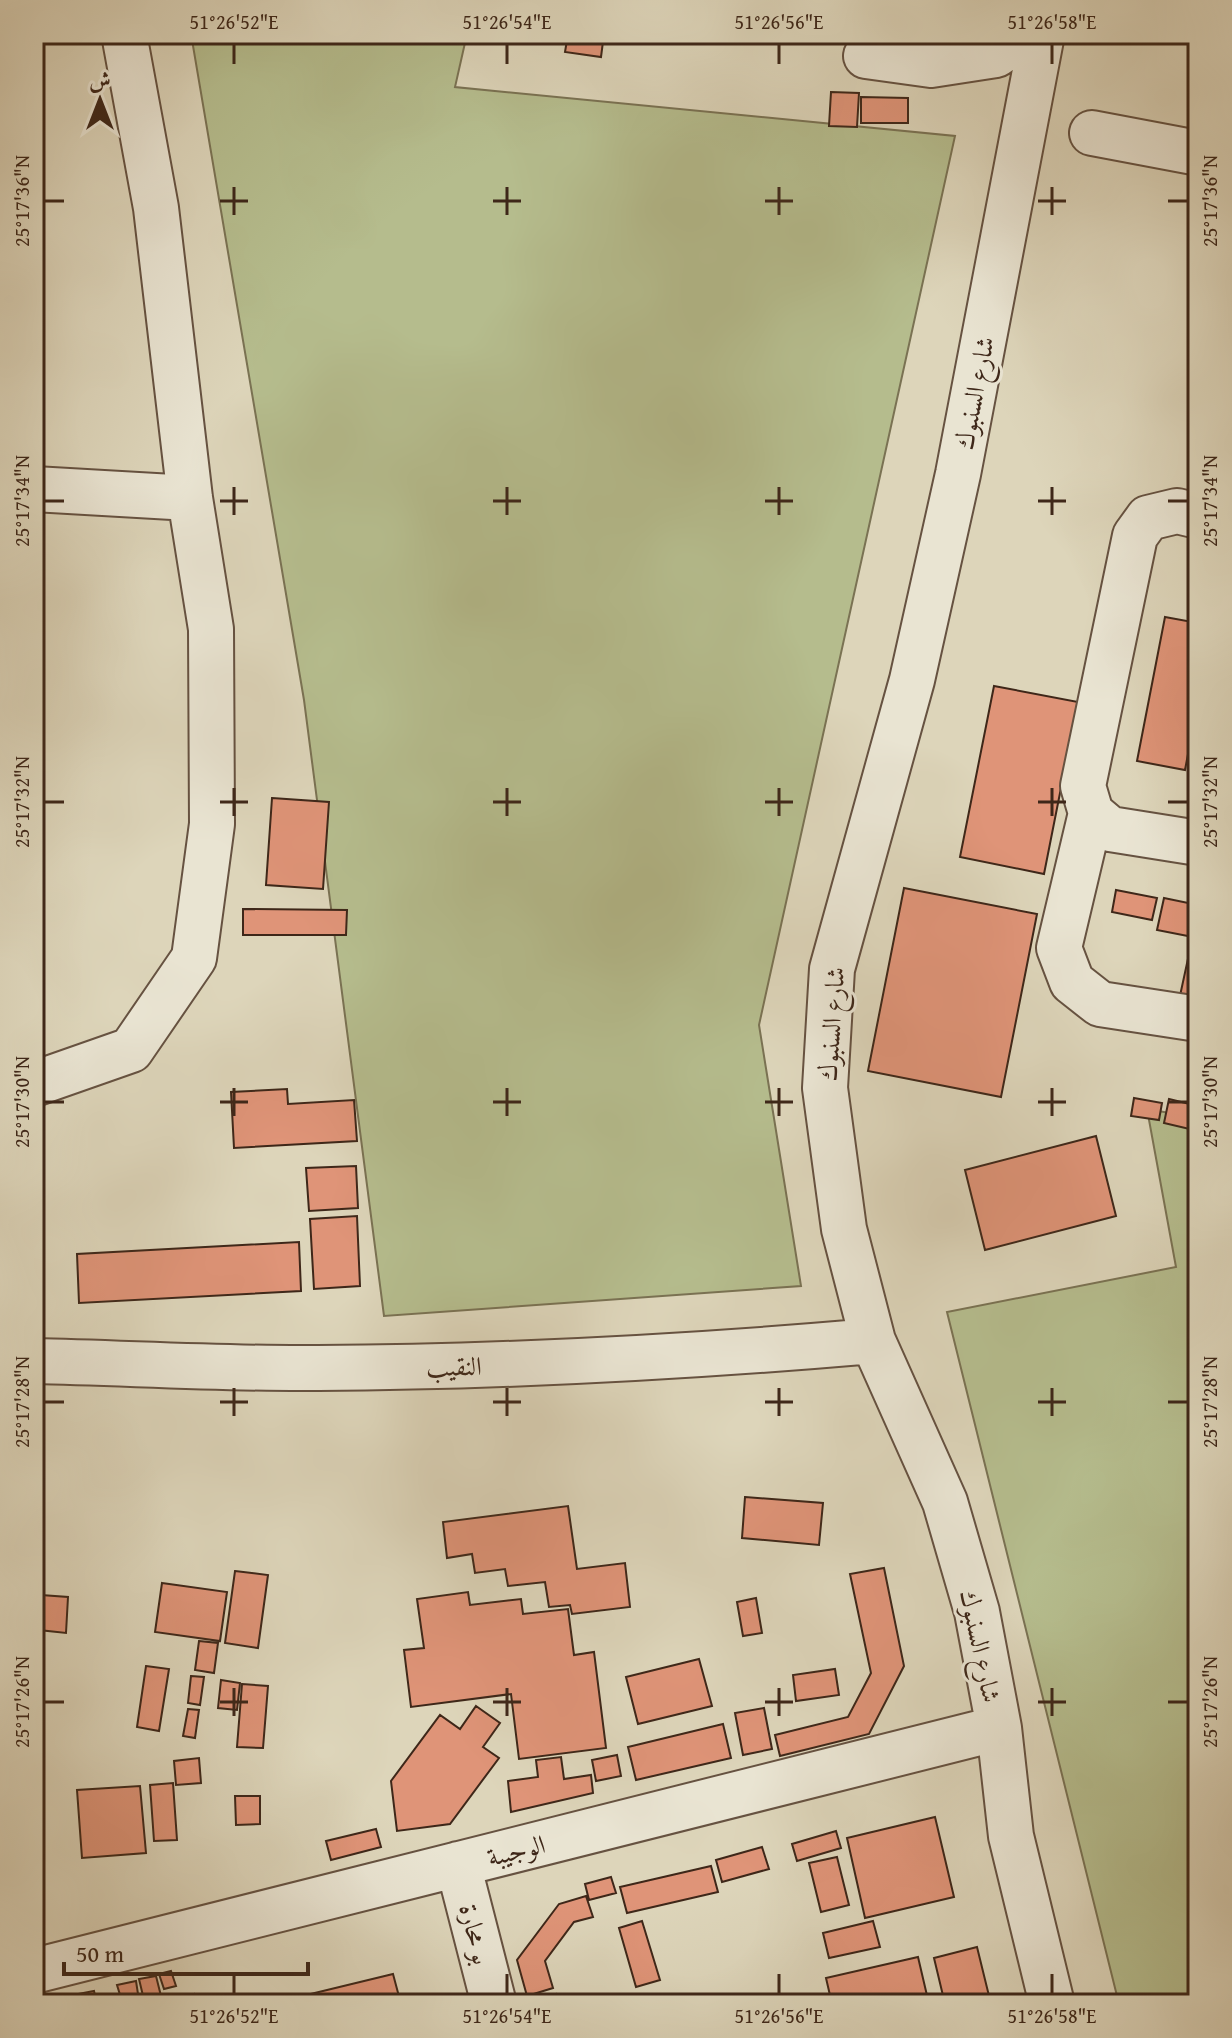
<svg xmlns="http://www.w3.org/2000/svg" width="1232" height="2038" font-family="'Gentium Book Plus',Amiri,serif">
<rect width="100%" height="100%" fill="#ddd5ba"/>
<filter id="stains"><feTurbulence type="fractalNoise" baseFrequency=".0025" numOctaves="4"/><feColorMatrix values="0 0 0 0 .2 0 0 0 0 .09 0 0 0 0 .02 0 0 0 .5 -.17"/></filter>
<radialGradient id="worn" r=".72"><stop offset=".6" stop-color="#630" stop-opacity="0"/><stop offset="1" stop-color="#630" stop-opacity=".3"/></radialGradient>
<!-- green -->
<path fill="#b5bc8d" stroke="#7a7253" stroke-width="2" d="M191 34H467L455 87 955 136 759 1025 801 1286 384 1316 304 700Z
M1147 1109 1198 1118V2004H1119L947 1312 1176 1267Z"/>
<!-- building -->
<path fill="#df9478" stroke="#3e2719" stroke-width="2" d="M568 34H604L601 57 565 52Z
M831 92 859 93 857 127 829 126Z
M861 97 908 98V123H861Z
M1165 617 1198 623V701L1185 770 1137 761Z
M994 686 1078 702 1044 874 960 857Z
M272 798 329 802 323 889 266 885Z
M904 888 1037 914 1001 1097 868 1071Z
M1116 890 1157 898 1152 920 1112 912Z
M1164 898 1198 905V938L1157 930Z
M243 909 347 910 346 935H243Z
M1189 954 1198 955V1010L1178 1005Z
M287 1089 288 1104 354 1100 357 1141 234 1148 231 1092Z
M1134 1098 1162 1103 1159 1120 1131 1116Z
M1169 1099 1198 1106V1131L1164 1123Z
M1096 1136 1116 1216 985 1250 965 1170Z
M356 1166 358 1208 309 1211 306 1168Z
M357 1216 360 1286 314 1289 310 1219Z
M299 1242 301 1291 79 1303 77 1254Z
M745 1497 823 1503 819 1545 742 1538Z
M568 1506 577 1569 625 1563 630 1607 572 1614 570 1605 549 1607 545 1582 508 1586 505 1569 475 1573 472 1554 447 1558 443 1522Z
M884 1568 904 1666 869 1734 780 1756 775 1735 848 1717 871 1673 850 1574Z
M235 1571 268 1575 258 1648 225 1643Z
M162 1583 227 1592 220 1641 155 1632Z
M468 1592 470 1605 521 1599 523 1614 568 1609 574 1655 594 1652 606 1748 519 1759 511 1694 411 1707 404 1650 424 1648 417 1599Z
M41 1595 68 1597 66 1633 39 1630Z
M756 1598 762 1633 743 1636 737 1602Z
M199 1641 218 1643 214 1673 195 1670Z
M699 1659 712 1706 638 1724 626 1677Z
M146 1666 169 1669 159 1731 137 1727Z
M835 1669 839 1695 796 1701 793 1675Z
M191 1676 204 1677 200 1705 188 1703Z
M221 1680 240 1683 237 1710 218 1708Z
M242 1684 268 1686 263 1748 237 1747Z
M476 1706 500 1723 483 1747 499 1758 450 1824 397 1831 391 1781 440 1715 460 1729Z
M764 1708 772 1749 743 1755 735 1713Z
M188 1709 199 1710 195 1738 183 1736Z
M723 1724 731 1758 636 1780 628 1747Z
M617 1755 621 1776 596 1781 592 1760Z
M561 1757 564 1779 591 1775 593 1793 511 1812 508 1781 538 1777 536 1760Z
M199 1758 201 1783 176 1785 174 1761Z
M173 1783 177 1840 154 1841 150 1785Z
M140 1786 146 1853 82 1858 77 1790Z
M235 1796H260V1824L236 1825Z
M935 1817 954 1897 865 1918 847 1838Z
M376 1829 381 1847 331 1860 326 1841Z
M836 1831 841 1848 797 1861 792 1844Z
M762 1847 769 1869 722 1882 716 1860Z
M837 1857 849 1905 821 1912 809 1863Z
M711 1866 718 1892 627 1913 620 1887Z
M611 1877 616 1893 589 1900 585 1884Z
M586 1896 593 1917 574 1922 545 1961 553 1988 527 1996 517 1960 559 1904Z
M642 1921 660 1980 636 1987 619 1928Z
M873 1921 880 1947 829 1958 823 1933Z
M977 1947 991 2004H945L934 1958Z
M918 1957 929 2004H832L826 1978Z
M171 1971 176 1986 164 1989 159 1974Z
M393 1974 401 2004H295L294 1998Z
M156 1976 161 1996 144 2000 139 1979Z
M136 1981 138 1994 121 1998 117 1985Z
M94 1991 97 2004H80L78 1994Z
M194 1994 197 2004H156Z
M556 1994 559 2004H531L530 2002Z
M72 1996 74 2004H48V2002Z"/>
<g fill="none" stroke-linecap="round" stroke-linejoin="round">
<defs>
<path id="minor" d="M1042 34 958 474 912 680 832 969 825 1088 844 1229 873 1341 945 1502 977 1612 999 1728 1011 1836 1052 2004
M866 56 931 65 996 55 1025 34
M1092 133 1198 153
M34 489 190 498
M1198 516 1177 511 1148 518 1135 536 1083 786 1091 813 1110 829 1198 843
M1091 813 1059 948 1072 982 1100 1004 1198 1019
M34 1084 131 1050 194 958 212 824 211 629 190 498 156 208 124 34
M34 1361C128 1363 224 1369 318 1368 504 1367 688 1357 873 1341
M458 1864 494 2004
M34 1971 999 1728"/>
</defs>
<!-- minor casing -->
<use href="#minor" stroke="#665241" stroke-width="48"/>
<!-- minor -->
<use href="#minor" stroke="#e9e4d2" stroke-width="44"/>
</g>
<!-- ticks -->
<path fill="none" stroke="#3e2719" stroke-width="3" d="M234 44V64M507 44V64M779 44V64M1052 44V64M234 187V215M507 187V215M779 187V215M1052 187V215M44 201H64M220 201H248M493 201H521M765 201H793M1038 201H1066M1168 201H1188M234 487V515M507 487V515M779 487V515M1052 487V515M44 501H64M220 501H248M493 501H521M765 501H793M1038 501H1066M1168 501H1188M234 788V816M507 788V816M779 788V816M1052 788V816M44 802H64M220 802H248M493 802H521M765 802H793M1038 802H1066M1168 802H1188M234 1088V1116M507 1088V1116M779 1088V1116M1052 1088V1116M44 1102H64M220 1102H248M493 1102H521M765 1102H793M1038 1102H1066M1168 1102H1188M234 1388V1416M507 1388V1416M779 1388V1416M1052 1388V1416M44 1402H64M220 1402H248M493 1402H521M765 1402H793M1038 1402H1066M1168 1402H1188M234 1688V1716M507 1688V1716M779 1688V1716M1052 1688V1716M44 1702H64M220 1702H248M493 1702H521M765 1702H793M1038 1702H1066M1168 1702H1188M234 1974V1994M507 1974V1994M779 1974V1994M1052 1974V1994"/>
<g text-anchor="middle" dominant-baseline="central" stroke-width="6" stroke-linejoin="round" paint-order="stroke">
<!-- street labels -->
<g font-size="26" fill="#3e2719" stroke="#e9e4d2">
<text transform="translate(974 393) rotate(-79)">شارع السنبوك</text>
<text transform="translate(831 1024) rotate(-86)">شارع السنبوك</text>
<text transform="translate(454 1366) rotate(-1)">النقيب</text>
<text transform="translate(981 1646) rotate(78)">شارع السنبوك</text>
<text transform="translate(516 1850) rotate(-14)">الوجيبة</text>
<text transform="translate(476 1934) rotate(76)">بو محارة</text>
</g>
</g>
<!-- margin -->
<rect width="1232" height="2038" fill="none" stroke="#ddd5ba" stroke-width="88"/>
<!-- north arrow -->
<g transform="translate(100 100)" stroke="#e9e4d2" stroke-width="6" paint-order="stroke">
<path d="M0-6L14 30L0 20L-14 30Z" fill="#3e2719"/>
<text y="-12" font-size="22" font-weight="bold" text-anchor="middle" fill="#3e2719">ش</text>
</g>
<!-- scale -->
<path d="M64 1962v12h244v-12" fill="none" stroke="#3e2719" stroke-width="4"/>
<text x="76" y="1962" font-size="24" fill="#3e2719" stroke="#e9e4d2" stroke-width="6" paint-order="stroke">50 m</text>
<rect x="44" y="44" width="1144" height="1950" fill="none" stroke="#3e2719" stroke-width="3"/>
<g font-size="20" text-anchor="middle" fill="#3e2719">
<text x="234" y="29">51°26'52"E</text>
<text x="507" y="29">51°26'54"E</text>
<text x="779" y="29">51°26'56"E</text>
<text x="1052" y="29">51°26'58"E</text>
<text transform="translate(22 201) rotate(-90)" y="7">25°17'36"N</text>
<text transform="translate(1210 201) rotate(-90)" y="7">25°17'36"N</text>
<text transform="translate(22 501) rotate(-90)" y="7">25°17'34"N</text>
<text transform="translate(1210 501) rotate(-90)" y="7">25°17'34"N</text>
<text transform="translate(22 802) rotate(-90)" y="7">25°17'32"N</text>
<text transform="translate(1210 802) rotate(-90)" y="7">25°17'32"N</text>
<text transform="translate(22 1102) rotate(-90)" y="7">25°17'30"N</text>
<text transform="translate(1210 1102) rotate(-90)" y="7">25°17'30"N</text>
<text transform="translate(22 1402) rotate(-90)" y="7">25°17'28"N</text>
<text transform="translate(1210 1402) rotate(-90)" y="7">25°17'28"N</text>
<text transform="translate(22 1702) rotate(-90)" y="7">25°17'26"N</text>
<text transform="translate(1210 1702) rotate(-90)" y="7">25°17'26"N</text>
<text x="234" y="2023">51°26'52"E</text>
<text x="507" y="2023">51°26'54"E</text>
<text x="779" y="2023">51°26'56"E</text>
<text x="1052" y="2023">51°26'58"E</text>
</g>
<rect width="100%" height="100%" filter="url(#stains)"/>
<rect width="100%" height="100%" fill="url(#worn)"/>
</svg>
